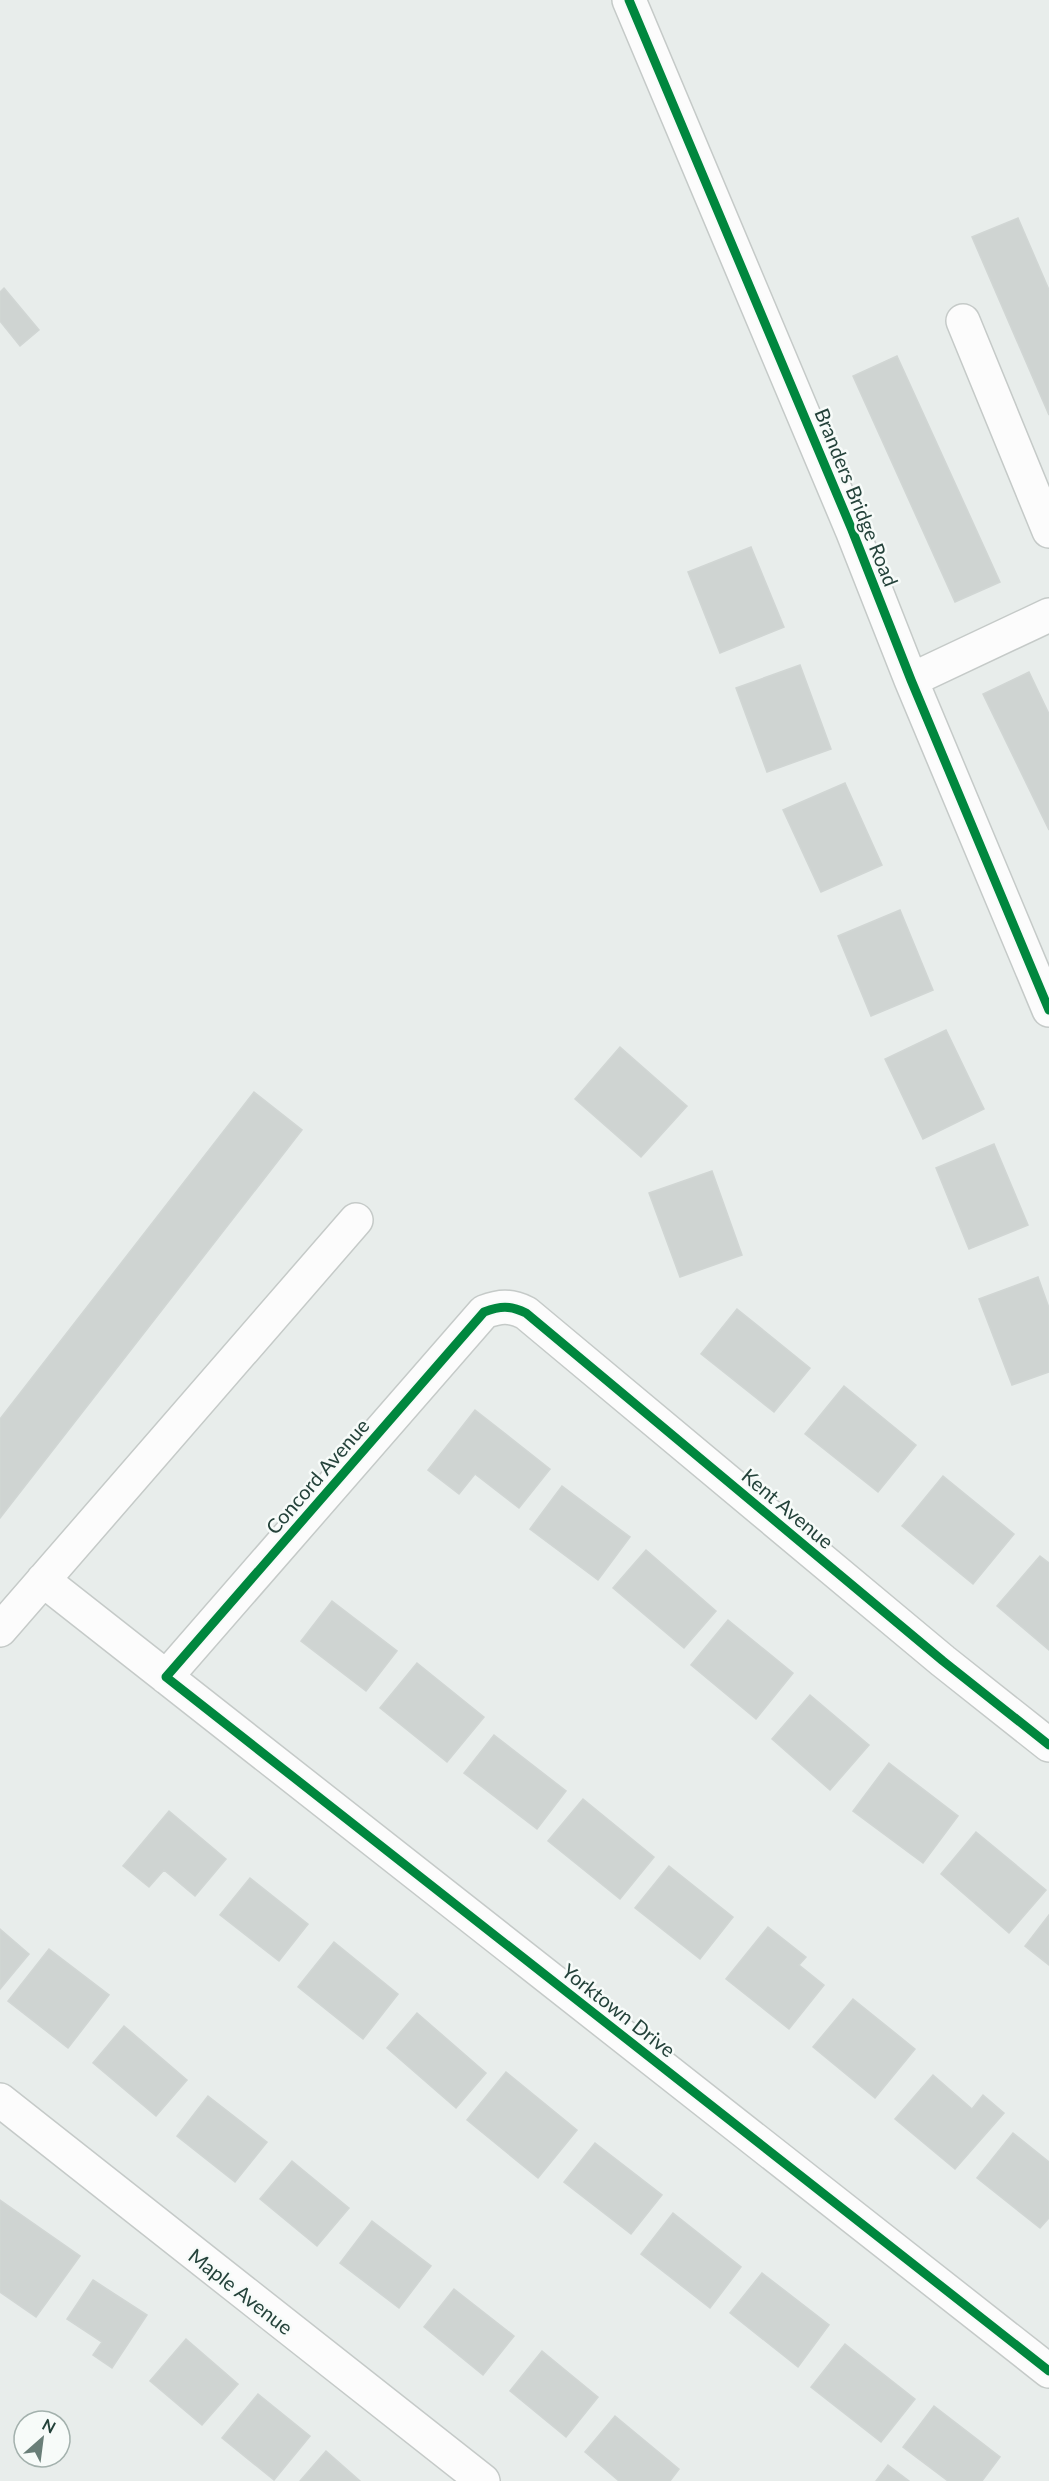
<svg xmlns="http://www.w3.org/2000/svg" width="1049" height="2481" font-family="Lato,sans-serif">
<rect width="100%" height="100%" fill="#e8edeb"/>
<!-- building -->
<path fill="#cfd4d2" stroke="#d1d6d4" stroke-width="1.5" d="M1018 218 1049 290V415L972 237Z
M4 288 39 330 20 346 0 321V292Z
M897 356 1000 582 955 602 853 376Z
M751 547 784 627 720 653 688 572Z
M800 665 831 749 767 772 736 688Z
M1029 672 1049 714V830L983 694Z
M845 783 882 865 821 892 783 810Z
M900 910 933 990 871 1016 838 936Z
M946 1030 984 1109 923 1139 885 1059Z
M620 1047 687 1106 641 1157 575 1099Z
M254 1092 302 1130 0 1518V1419Z
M994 1144 1028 1225 969 1249 936 1168Z
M712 1171 742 1255 680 1277 649 1193Z
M1038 1277 1049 1308V1372L1012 1385 979 1299Z
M737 1309 810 1368 774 1412 701 1354Z
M844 1386 916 1445 878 1492 805 1434Z
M475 1410 550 1469 519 1508 475 1474 459 1494 428 1470Z
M943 1476 1014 1534 973 1584 902 1526Z
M562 1486 630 1537 598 1580 530 1529Z
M646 1550 716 1611 684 1648 613 1588Z
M1040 1556 1049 1563V1650L997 1606Z
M332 1601 397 1651 366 1691 301 1641Z
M728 1620 793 1673 756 1719 691 1665Z
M417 1663 484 1717 447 1762 380 1708Z
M810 1695 869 1745 830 1790 772 1739Z
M494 1735 566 1791 537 1829 464 1773Z
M889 1763 958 1816 923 1863 853 1811Z
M583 1799 654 1857 620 1899 548 1841Z
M169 1811 226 1859 195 1896 164 1870 149 1887 123 1866Z
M976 1832 1046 1890 1009 1933 941 1874Z
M669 1866 733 1917 700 1959 635 1908Z
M250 1878 308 1924 279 1961 220 1915Z
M1049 1915V1965L1025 1946Z
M768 1927 806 1957 799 1965 824 1985 789 2029 726 1979Z
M0 1929 29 1954 0 1989Z
M334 1942 398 1994 363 2039 298 1987Z
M49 1949 109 1995 68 2048 8 2001Z
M853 1999 915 2049 875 2098 813 2047Z
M417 2013 486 2073 456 2108 387 2048Z
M124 2026 187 2080 156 2116 93 2063Z
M506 2072 577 2130 538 2178 467 2120Z
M933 2075 972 2109 983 2095 1004 2113 955 2169 895 2119Z
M208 2096 267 2142 235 2182 177 2136Z
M1013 2133 1049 2162V2218L1040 2228 977 2178Z
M595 2143 662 2195 631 2234 564 2182Z
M292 2161 349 2208 317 2246 260 2199Z
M0 2200 80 2256 36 2317 0 2292Z
M673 2213 741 2267 710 2308 641 2254Z
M372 2221 431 2266 399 2308 340 2263Z
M762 2273 829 2325 798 2367 730 2313Z
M93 2280 147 2315 112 2368 93 2355 102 2342 67 2319Z
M454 2289 514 2336 483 2375 424 2327Z
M186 2339 238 2384 202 2425 150 2381Z
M845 2344 915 2399 881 2442 811 2387Z
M542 2351 598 2397 566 2437 510 2391Z
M258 2394 310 2436 274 2480 222 2438Z
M934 2406 1000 2457 982 2481H948L903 2447Z
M615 2416 679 2469 670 2481H619L585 2452Z
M326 2451 360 2481H300Z
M888 2465 909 2481H876Z"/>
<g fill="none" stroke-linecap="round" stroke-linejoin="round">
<defs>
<path id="minor" d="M629 0 852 530 911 680 1049 1010
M963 321 1049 531
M911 680 1049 615
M43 1580 1049 2371
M0 1630 356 1220
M166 1677 484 1312C500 1306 510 1305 526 1313L943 1661 1049 1745
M0 2100 483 2481"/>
</defs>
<!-- minor casing -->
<use href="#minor" stroke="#c5cac8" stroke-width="36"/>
<!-- minor -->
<use href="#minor" stroke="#fcfcfc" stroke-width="33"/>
<defs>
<path id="cycleway" d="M629 0 852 530 911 680 1049 1010
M1049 1745 943 1661 526 1313C510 1305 500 1306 484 1312L166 1677 1049 2371"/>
</defs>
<!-- cycleway casing -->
<use href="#cycleway" stroke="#f7fbf9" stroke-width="13"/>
<!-- cycleway -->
<use href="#cycleway" stroke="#00873e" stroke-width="9"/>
</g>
<g text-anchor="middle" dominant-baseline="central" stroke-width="5" stroke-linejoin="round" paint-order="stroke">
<!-- street labels -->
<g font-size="20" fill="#24423a" stroke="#f7fbf9">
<text transform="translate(857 497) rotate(68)">Branders Bridge Road</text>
<text transform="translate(317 1476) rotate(-49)">Concord Avenue</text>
<text transform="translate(788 1508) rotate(40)">Kent Avenue</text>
<text transform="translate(619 2010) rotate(38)">Yorktown Drive</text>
<text transform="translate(241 2291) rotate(38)">Maple Avenue</text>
</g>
</g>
<!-- north arrow -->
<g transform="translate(42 2439) rotate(28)"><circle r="28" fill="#f7fbf9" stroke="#a3b1ad" stroke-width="1.5"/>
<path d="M0-4.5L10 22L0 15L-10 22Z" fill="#697e78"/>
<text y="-9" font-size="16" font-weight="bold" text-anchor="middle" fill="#24423a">N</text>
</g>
</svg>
